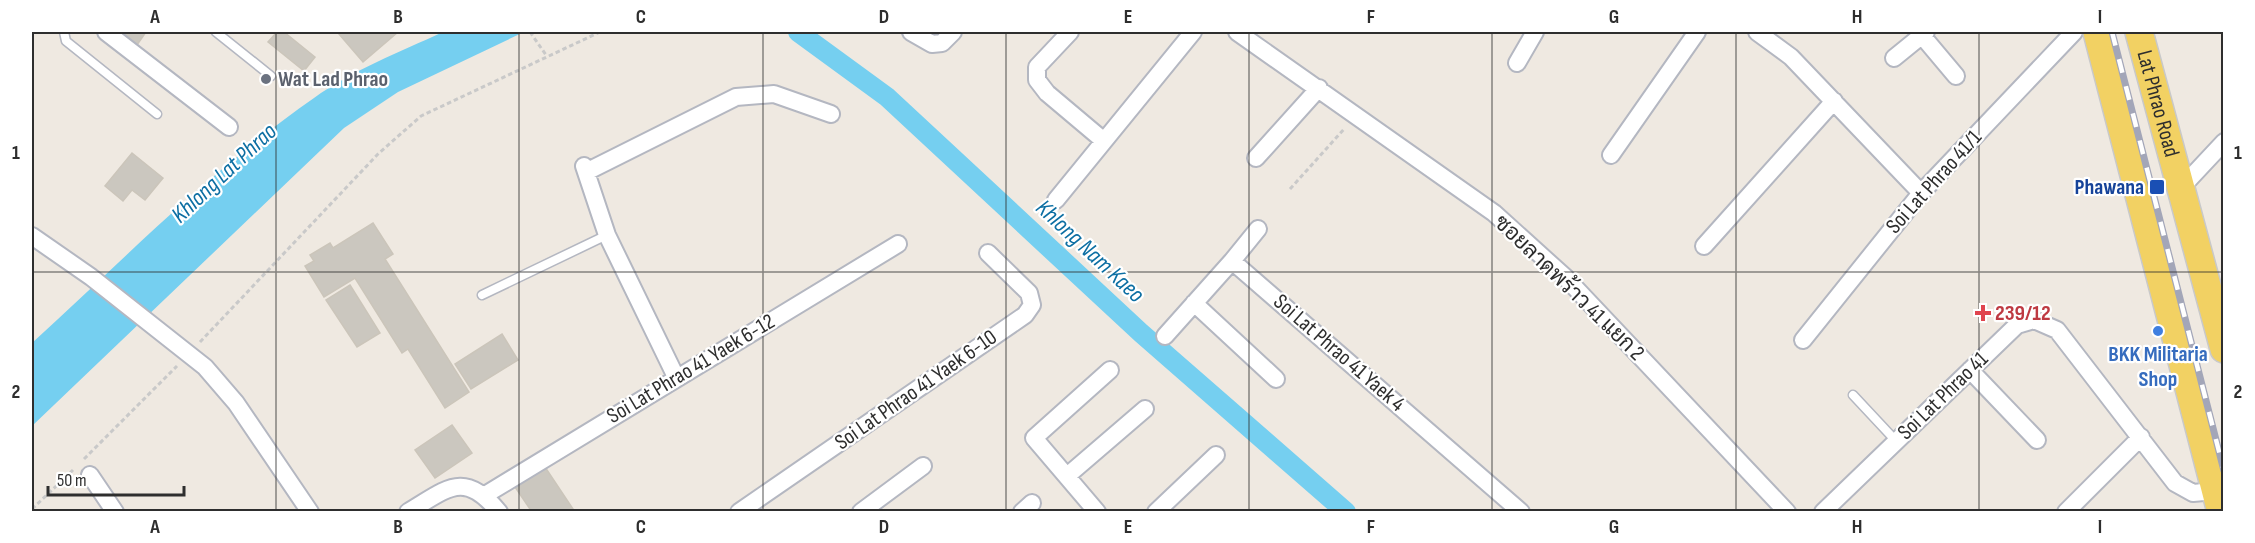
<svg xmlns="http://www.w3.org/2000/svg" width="2255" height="543" font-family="'Sofia Sans Condensed',Sarabun,sans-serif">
<rect width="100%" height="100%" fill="#efe9e1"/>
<!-- water -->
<path fill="#75cff0" d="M443 32H524L398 92 344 128 32 426V343C123 260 212 169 314 98 353 70 400 52 443 32Z"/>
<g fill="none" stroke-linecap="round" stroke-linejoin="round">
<!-- canal -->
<path stroke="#75cff0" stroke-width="20" d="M798 32 887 97 1141 333 1346 512"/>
</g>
<!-- building -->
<path fill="#cbc7bf" stroke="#cbc5ba" stroke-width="1.5" d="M119 32H146L137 45Z
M277 32H284L315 57 304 71 268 42Z
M341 32H398L363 62 339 34Z
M132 153 163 178 145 200 132 190 123 201 105 186Z
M373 223 393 254 385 259 469 392 445 408 408 349 402 353 355 278 324 297 305 266 314 261 310 255 330 243 333 248Z
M350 285 380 333 357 347 326 300Z
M502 334 518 360 471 389 455 364Z
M452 425 472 453 435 478 415 450Z
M545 467 575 512H532L515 487Z"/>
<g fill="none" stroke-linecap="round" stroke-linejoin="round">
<defs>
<path id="lane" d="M64 32 66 41 157 114
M216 32 271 76
M482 295 607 235
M1853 395 1896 441"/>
<path id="street" d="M106 32 229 127
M911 32 932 44 942 43 953 32
M1070 32 1037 67V80L1047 93 1104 141
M1237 32 1494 213 1566 278 1787 512
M1757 32 1791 57 1921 193
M1919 32 1956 76
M1894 58 1926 32
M1517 63 1535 32
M1611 155 1697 32
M1256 158 1319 88
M584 166 607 235 676 377
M586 172 736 97 774 94 831 114
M2180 189 2224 142
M1056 200 1193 32
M32 236 91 277 205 367 236 403 310 512
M1704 246 1834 101
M1232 261 1258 229
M1194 303 1276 379
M1165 336 1232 261 1521 512
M1803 340 1921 193 2074 32
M1970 370 2037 440
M90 475 115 512
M1067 476 1145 409
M485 495 898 244
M408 512C447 489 464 469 499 512
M739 512 1025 315 1032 305 1029 293 988 253
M861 512 923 466
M1022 512 1032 503
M1097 512 1034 438 1110 370
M1156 512 1216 455
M1823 512 2017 325 2034 320 2057 330 2175 483 2193 493 2215 491
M2066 512 2141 437"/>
<g id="primary">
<path d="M2097 32 2221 512"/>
<path id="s1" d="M2139 32 2224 349"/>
</g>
</defs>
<!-- lane casing -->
<use href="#lane" stroke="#b4b7c1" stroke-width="11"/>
<!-- street casing -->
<use href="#street" stroke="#b4b7c1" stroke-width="20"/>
<!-- primary casing -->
<use href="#primary" stroke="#c9c9c9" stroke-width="30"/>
<!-- path -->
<path stroke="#c9c9c9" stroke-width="3" stroke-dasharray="4.5 3" stroke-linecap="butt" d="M530 32 546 55
M1290 189 1345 128
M200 342 378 154 421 116 600 32
M84 459 177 366
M32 509 73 470"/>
<!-- lane -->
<use href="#lane" stroke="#fff" stroke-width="8"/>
<!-- street -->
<use href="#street" stroke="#fff" stroke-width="16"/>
<!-- primary -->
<use href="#primary" stroke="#f2d163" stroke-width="27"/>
<defs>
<path id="rail" d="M2112 32 2224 471"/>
</defs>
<!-- rail casing -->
<use href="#rail" stroke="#a3a6b8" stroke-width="7"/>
<!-- rail -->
<use href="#rail" stroke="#fff" stroke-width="4.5" stroke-dasharray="14" stroke-linecap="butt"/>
</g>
<!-- grid -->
<path fill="none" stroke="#2e2e2e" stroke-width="1.5" stroke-opacity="0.55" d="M276 32V512M519 32V512M763 32V512M1006 32V512M1249 32V512M1492 32V512M1736 32V512M1979 32V512M32 272H2224"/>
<!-- markers -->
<circle fill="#6b7280" stroke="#fff" stroke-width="2" cx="266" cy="79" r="6"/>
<rect fill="#1a4fb4" stroke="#fff" stroke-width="2" x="2149" y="179" width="16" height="16" rx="3"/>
<path fill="#e0444e" stroke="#fff" stroke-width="2" d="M1980 304h6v6h6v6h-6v6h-6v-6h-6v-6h6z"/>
<circle fill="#3f7fe0" stroke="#fff" stroke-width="2" cx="2158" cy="331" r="6"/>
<g text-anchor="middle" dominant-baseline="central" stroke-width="4.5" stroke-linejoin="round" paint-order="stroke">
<!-- worship labels -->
<g font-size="22" font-weight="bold" fill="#5b616d" stroke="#fff" text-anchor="start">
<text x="278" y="79">Wat Lad Phrao</text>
</g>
<!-- street labels -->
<g font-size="22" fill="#2e2e2e" stroke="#fff">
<text stroke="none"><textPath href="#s1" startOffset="74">Lat Phrao Road</textPath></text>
<text transform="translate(1934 182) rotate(-48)">Soi Lat Phrao 41/1</text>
<text transform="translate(1569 288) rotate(44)">ซอยลาดพร้าว 41 แยก 2</text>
<text transform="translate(1339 353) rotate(41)">Soi Lat Phrao 41 Yaek 4</text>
<text transform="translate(691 369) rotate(-31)">Soi Lat Phrao 41 Yaek 6-12</text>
<text transform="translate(916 390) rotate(-35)">Soi Lat Phrao 41 Yaek 6-10</text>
<text transform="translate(1943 396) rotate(-44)">Soi Lat Phrao 41</text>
</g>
<!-- transit labels -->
<g font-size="22" font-weight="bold" fill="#164399" stroke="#fff" text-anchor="end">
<text x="2144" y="187">Phawana</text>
</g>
<!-- health labels -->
<g font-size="22" font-weight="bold" fill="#be3a42" stroke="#fff" text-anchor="start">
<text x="1995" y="313">239/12</text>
</g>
<!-- shop labels -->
<g font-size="22" font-weight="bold" fill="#366cbe" stroke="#fff">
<text x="2158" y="354">BKK Militaria<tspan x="2158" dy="25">Shop</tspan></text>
</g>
<!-- water labels -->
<g font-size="24" font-style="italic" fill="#0d6fa3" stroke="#fff">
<text transform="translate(224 173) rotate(-43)">Khlong Lat Phrao</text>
<text transform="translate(1090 251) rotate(43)">Khlong Nam Kaeo</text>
</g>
</g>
<!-- border -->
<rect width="2255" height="543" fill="none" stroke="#ffffff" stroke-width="66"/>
<!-- scale -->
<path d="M48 486v9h136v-9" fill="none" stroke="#2e2e2e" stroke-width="3"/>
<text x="57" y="486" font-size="18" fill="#2e2e2e" stroke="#ffffff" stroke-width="4.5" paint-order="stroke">50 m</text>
<rect x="33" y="33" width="2189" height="477" fill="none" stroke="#2e2e2e" stroke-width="2"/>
<g font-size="20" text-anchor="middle" font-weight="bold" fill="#2e2e2e">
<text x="155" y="23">A</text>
<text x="398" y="23">B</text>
<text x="641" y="23">C</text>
<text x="884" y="23">D</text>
<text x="1128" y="23">E</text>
<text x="1371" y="23">F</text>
<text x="1614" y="23">G</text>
<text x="1857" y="23">H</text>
<text x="2100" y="23">I</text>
<text x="16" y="159">1</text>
<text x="2238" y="159">1</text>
<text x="16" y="398">2</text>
<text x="2238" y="398">2</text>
<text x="155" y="533">A</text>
<text x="398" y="533">B</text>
<text x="641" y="533">C</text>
<text x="884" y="533">D</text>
<text x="1128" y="533">E</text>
<text x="1371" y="533">F</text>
<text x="1614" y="533">G</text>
<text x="1857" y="533">H</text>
<text x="2100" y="533">I</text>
</g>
</svg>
